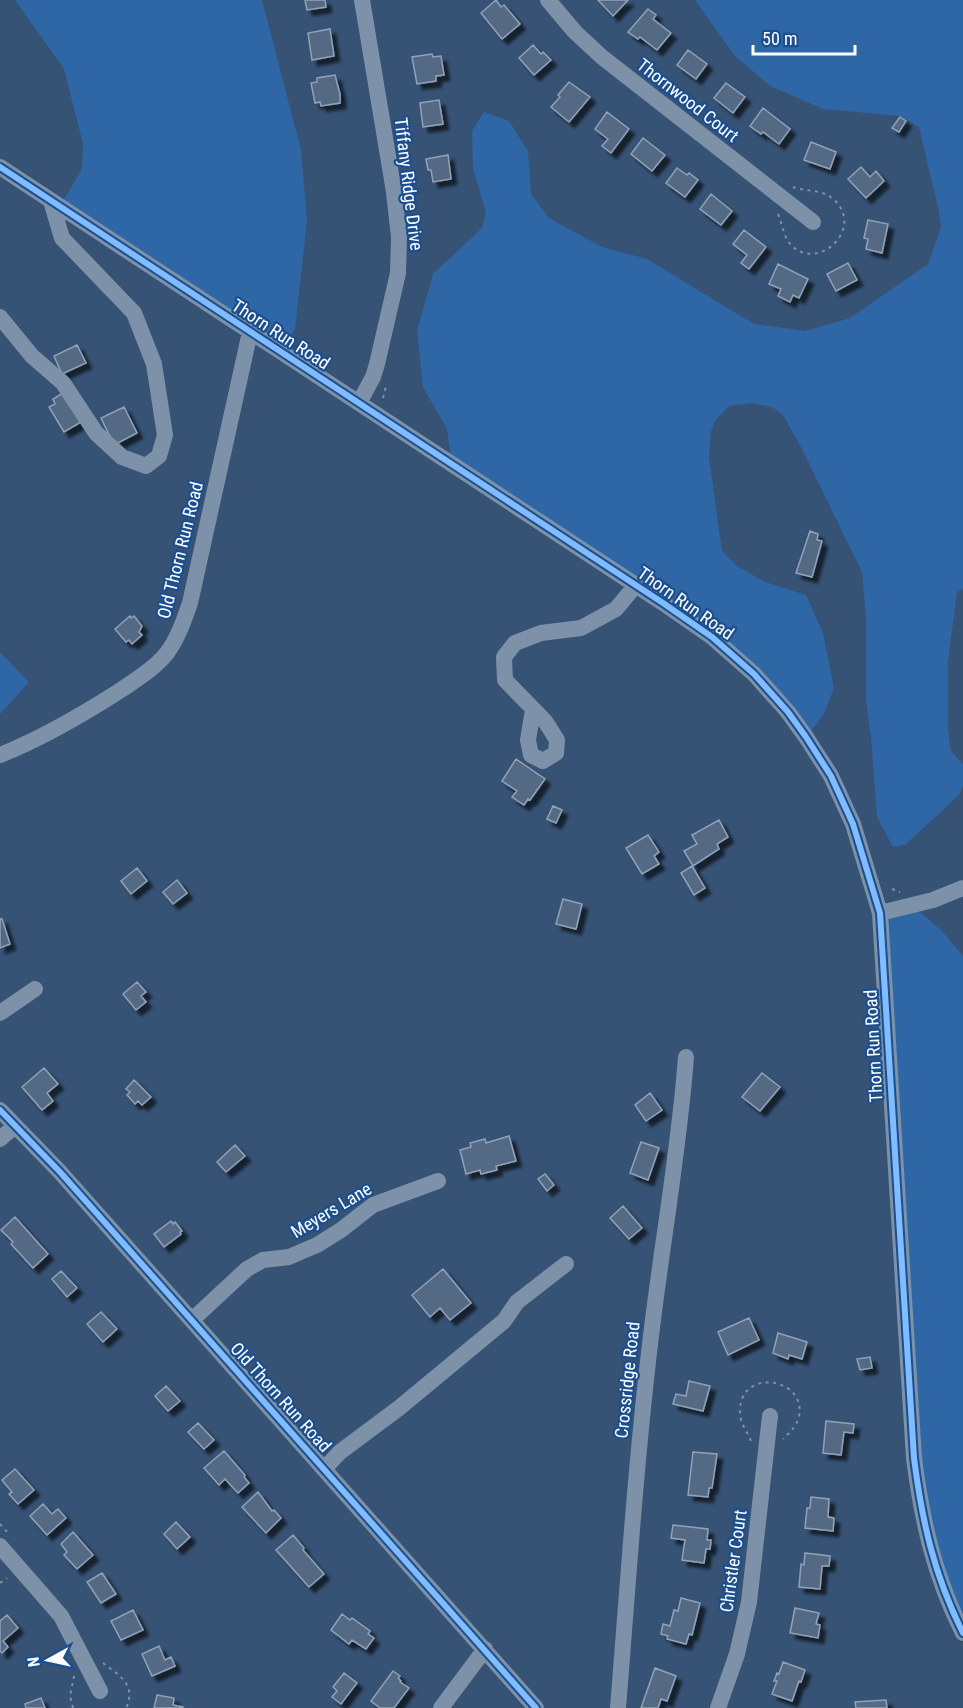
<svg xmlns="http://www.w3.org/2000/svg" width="963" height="1708" font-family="'Roboto Condensed',sans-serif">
<defs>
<filter id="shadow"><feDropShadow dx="5.5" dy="5.5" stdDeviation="1.5" flood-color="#0009"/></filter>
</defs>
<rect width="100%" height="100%" fill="#365274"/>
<!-- green -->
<path fill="#2f66a5" d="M15 0H262L301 150 307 221 295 329 281 351 60 206 82 169 83 144 64 69Z
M695 0H963V589L957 592 948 662V730L951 751 963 764V786L959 795 905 845 893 847 877 817 871 736 866 701V618L862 572 801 447 783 415 772 407 752 403 729 406 715 421 711 431 709 457 722 551 737 566 765 582 806 595 823 633 834 688 824 714 806 737 754 674 452 464 447 429 423 387 417 331 433 274 482 228 486 212 473 169 472 131 484 112 509 121 528 151 531 194 549 218 602 247 647 259 754 324 805 331 850 318 928 264 941 227 939 212 919 127 900 116 823 109 770 86 735 56Z
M0 652 29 682 0 714Z
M913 906 942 931 963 956V1633L920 1505 880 913Z"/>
<!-- building -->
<path fill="#526984" stroke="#92a2b6" stroke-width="1.5" filter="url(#shadow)" d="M305 0H325L326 7 307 10Z
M496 0 501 7 504 5 520 24 502 39 481 13Z
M598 0H628L613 16Z
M648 9 656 15 653 19 671 33 657 50 640 37 638 39 628 32Z
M330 29 334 56 312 60 308 33Z
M533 45 541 54 543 52 551 60 534 75 519 58Z
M688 50 707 64 696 79 677 65Z
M432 54 433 57 441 56 444 75 436 76V81L417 84 412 57Z
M335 75 340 94V103L321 106 320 102 315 103 311 83 317 82V78Z
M569 82 590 97 569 122 551 107 560 97 558 95Z
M726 83 745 97 733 113 714 98Z
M439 100 443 124 423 127 420 103Z
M763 108 790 129 779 144 763 132 761 134 750 126Z
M607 112 629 129 611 153 602 146 608 139 595 129Z
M900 117 906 121 899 132 892 128Z
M643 138 665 155 652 171 631 154Z
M811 142 836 152 830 169 804 160Z
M448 155 451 179 433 182 431 170H428L426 159Z
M861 167 870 177 876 171 884 181 866 198 848 179Z
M677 168 687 175 689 173 698 180 685 197 666 183Z
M711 194 732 211 721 225 700 209Z
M868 220 888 224 882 253 866 249 868 239 864 238Z
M744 230 766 247 749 269 741 263 747 255 733 244Z
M848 263 857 280 836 291 827 274Z
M778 264 808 279 799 298 793 295 790 302 778 296 781 289 769 284Z
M77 345 86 363 62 374 54 356Z
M63 393 81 422 64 432 49 407 55 404 53 399Z
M124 407 137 433 114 445 101 418Z
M810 531 818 534 817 540 822 541 812 577 796 573Z
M130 616 131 618 134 616 142 626 139 632 142 635 132 644 129 640 126 642 115 629Z
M516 759 545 779 530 800 528 799 524 805 512 797 517 791 502 781Z
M553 806 562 810 556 823 547 819Z
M719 820 728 837 717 844 719 849 693 866 684 851 697 844 692 835Z
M648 835 659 852 654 856 659 864 642 874 626 848Z
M692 866 705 888 694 895 681 873Z
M137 868 147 881 131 894 121 881Z
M177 880 187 893 173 904 163 892Z
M563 899 582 904 576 929 556 924Z
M0 919H2L10 944 0 948Z
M137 982 146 992 141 996 146 1002 136 1010 123 994Z
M44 1068 58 1084 47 1093 53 1101 42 1110 22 1087Z
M762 1073 780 1087 760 1111 742 1097Z
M134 1080 151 1097 142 1105 138 1101 135 1104 127 1095 130 1092 126 1089Z
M650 1093 662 1110 646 1121 635 1105Z
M509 1136 516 1161 496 1166 497 1170 481 1174 480 1170 466 1174 460 1150 471 1147 470 1143 485 1139 486 1143Z
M641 1142 659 1148 648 1180 630 1173Z
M235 1145 245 1156 226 1172 217 1162Z
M545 1174 554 1185 547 1191 538 1179Z
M623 1206 642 1228 629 1239 610 1218Z
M15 1217 48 1254 33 1268 11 1244 13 1242 1 1230Z
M171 1221 173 1224 175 1222 182 1231 180 1232 181 1234 164 1247 154 1234Z
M443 1269 471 1303 450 1320 440 1308 430 1317 412 1295Z
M61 1271 77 1288 67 1297 52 1279Z
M101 1312 117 1329 103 1342 87 1324Z
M749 1318 759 1340 728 1355 718 1332Z
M778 1333 807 1342 802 1359 789 1355 788 1359 773 1353Z
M870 1357 872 1368 860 1370 857 1359Z
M689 1381 710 1386 703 1411 673 1404 676 1394 686 1396Z
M166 1386 180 1401 168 1411 155 1396Z
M826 1421 854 1424 853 1433 844 1432 841 1455 823 1453Z
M198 1423 214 1440 204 1449 188 1432Z
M224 1451 245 1475 244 1477 249 1483 238 1493 225 1479 219 1485 204 1468Z
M693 1452 717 1454 712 1488H709L708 1497 688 1495Z
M15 1469 34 1490 18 1504 9 1494 12 1492 2 1480Z
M258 1492 272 1511 274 1510 281 1518 266 1533 242 1507Z
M811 1497 829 1499 828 1517 834 1518 833 1531 805 1528 807 1508H810Z
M43 1504 52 1514 58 1509 66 1518 47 1535 30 1516Z
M176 1522 190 1537 177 1549 164 1534Z
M673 1525 708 1529 707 1540H711L710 1549H706L704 1563 682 1560 685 1540 671 1538Z
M73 1532 93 1555 77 1569 64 1555 67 1552 61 1544Z
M293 1535 304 1548 303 1550 324 1574 309 1587 276 1550Z
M805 1553 830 1556 829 1566H822L820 1589 799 1587 801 1564 804 1565Z
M102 1573 116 1594 101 1603 87 1582Z
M681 1598 700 1603 692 1635 689 1634 686 1644 667 1639 668 1636 661 1634 663 1624 670 1626 674 1610 678 1611Z
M795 1608 819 1613 816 1624 820 1625 818 1638 790 1633Z
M133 1610 143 1630 121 1640 111 1621Z
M342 1614 350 1620 352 1618 370 1631 368 1634 374 1638 366 1649 352 1640 349 1644 331 1630Z
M7 1615 18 1628 3 1641 8 1647 2 1653 0 1651V1621Z
M159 1646 165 1660 171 1657 175 1666 152 1676 142 1654Z
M783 1662 805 1670 801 1682 799 1681 792 1701 772 1694 777 1681H774L777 1673 779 1674Z
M655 1668 676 1676 667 1701 661 1699 658 1708H641Z
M393 1671 400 1676 398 1678 401 1681 400 1682 409 1688 394 1708H380L371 1701Z
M344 1673 357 1683 341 1704 332 1697 337 1691 333 1687Z
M157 1695 174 1698 173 1705 183 1707 182 1708H154Z
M41 1698 45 1708H26L25 1704Z
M886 1700 887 1708H856L855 1702Z"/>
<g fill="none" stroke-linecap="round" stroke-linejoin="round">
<!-- path -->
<path stroke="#7d92a8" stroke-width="2" stroke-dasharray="3 4.5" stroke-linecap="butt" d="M778 214C782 223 783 233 788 241 813 277 868 229 833 199 822 189 806 192 793 187
M383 398 386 386
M892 889 900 892
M751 1441C747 1431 739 1422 740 1411 740 1367 807 1378 799 1416 797 1426 790 1432 783 1439
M0 1524 8 1533
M0 1583 7 1578
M103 1663C119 1675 137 1685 126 1708
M73 1708 70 1696 74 1676"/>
<!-- minor -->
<path stroke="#7d92a8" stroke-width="16" d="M548 0 575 32 602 57 813 222
M0 167 663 603 712 637 754 674 788 712 806 737 831 776 853 824 880 913 914 1458C922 1521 934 1575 963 1633
M0 317 32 356 63 383 96 433 122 457 146 466 159 456 165 435 154 364 134 313 62 238 51 201
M359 403 373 377 377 364 398 273 399 237 394 192 362 0
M533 710 528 740 531 755 543 761 556 753 557 740 545 721 505 680 504 657 515 643 541 633 581 628 616 609 636 585
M0 755C43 738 82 715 121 690 137 679 155 668 167 653 178 638 184 620 190 603L250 332
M880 913 933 900 963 888
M0 1013 35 989
M0 1110 60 1172 536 1708
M0 1139 15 1126
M192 1320 247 1269 263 1260 289 1257 317 1245 341 1230 373 1205 438 1181
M324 1469 340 1452 399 1408 504 1321 517 1302 566 1264
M0 1546 61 1616 100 1691
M441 1708 485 1649
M618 1708C628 1584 636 1460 651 1336 662 1243 679 1151 686 1057
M718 1708 737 1654 749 1602 770 1416"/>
<defs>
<path id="cycleway" d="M0 167 663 603 712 637 754 674 788 712 806 737 831 776 853 824 880 913 914 1458C922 1521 934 1575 963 1633
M0 1110 60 1172 536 1708"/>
</defs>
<!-- cycleway casing -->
<use href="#cycleway" stroke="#1b4f8f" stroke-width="10"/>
<!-- cycleway -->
<use href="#cycleway" stroke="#80bcff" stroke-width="6"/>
</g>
<g text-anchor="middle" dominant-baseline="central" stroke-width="4.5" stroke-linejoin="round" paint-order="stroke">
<!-- street labels -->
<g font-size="18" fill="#fff" stroke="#1b4f8f">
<text transform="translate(688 100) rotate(38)">Thornwood Court</text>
<text transform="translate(409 184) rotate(83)">Tiffany Ridge Drive</text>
<text transform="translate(281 334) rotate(33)">Thorn Run Road</text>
<text transform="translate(180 550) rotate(-76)">Old Thorn Run Road</text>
<text transform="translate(686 603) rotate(35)">Thorn Run Road</text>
<text transform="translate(873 1046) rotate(-93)">Thorn Run Road</text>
<text transform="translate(331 1210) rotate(-31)">Meyers Lane</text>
<text transform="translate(627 1380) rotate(-84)">Crossridge Road</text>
<text transform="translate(281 1397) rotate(48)">Old Thorn Run Road</text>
<text transform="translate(733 1561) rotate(-82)">Christler Court</text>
</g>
</g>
<!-- north arrow -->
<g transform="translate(48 1660) rotate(262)" stroke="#1b4f8f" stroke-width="4.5" paint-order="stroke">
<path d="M0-4.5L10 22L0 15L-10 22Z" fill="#ffffff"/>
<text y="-9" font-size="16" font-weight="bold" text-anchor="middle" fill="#ffffff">N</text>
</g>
<!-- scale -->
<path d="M753 45v9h102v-9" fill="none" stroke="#ffffff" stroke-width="3"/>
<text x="762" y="45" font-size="18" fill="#ffffff" stroke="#1b4f8f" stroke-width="4.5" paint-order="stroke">50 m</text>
</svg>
